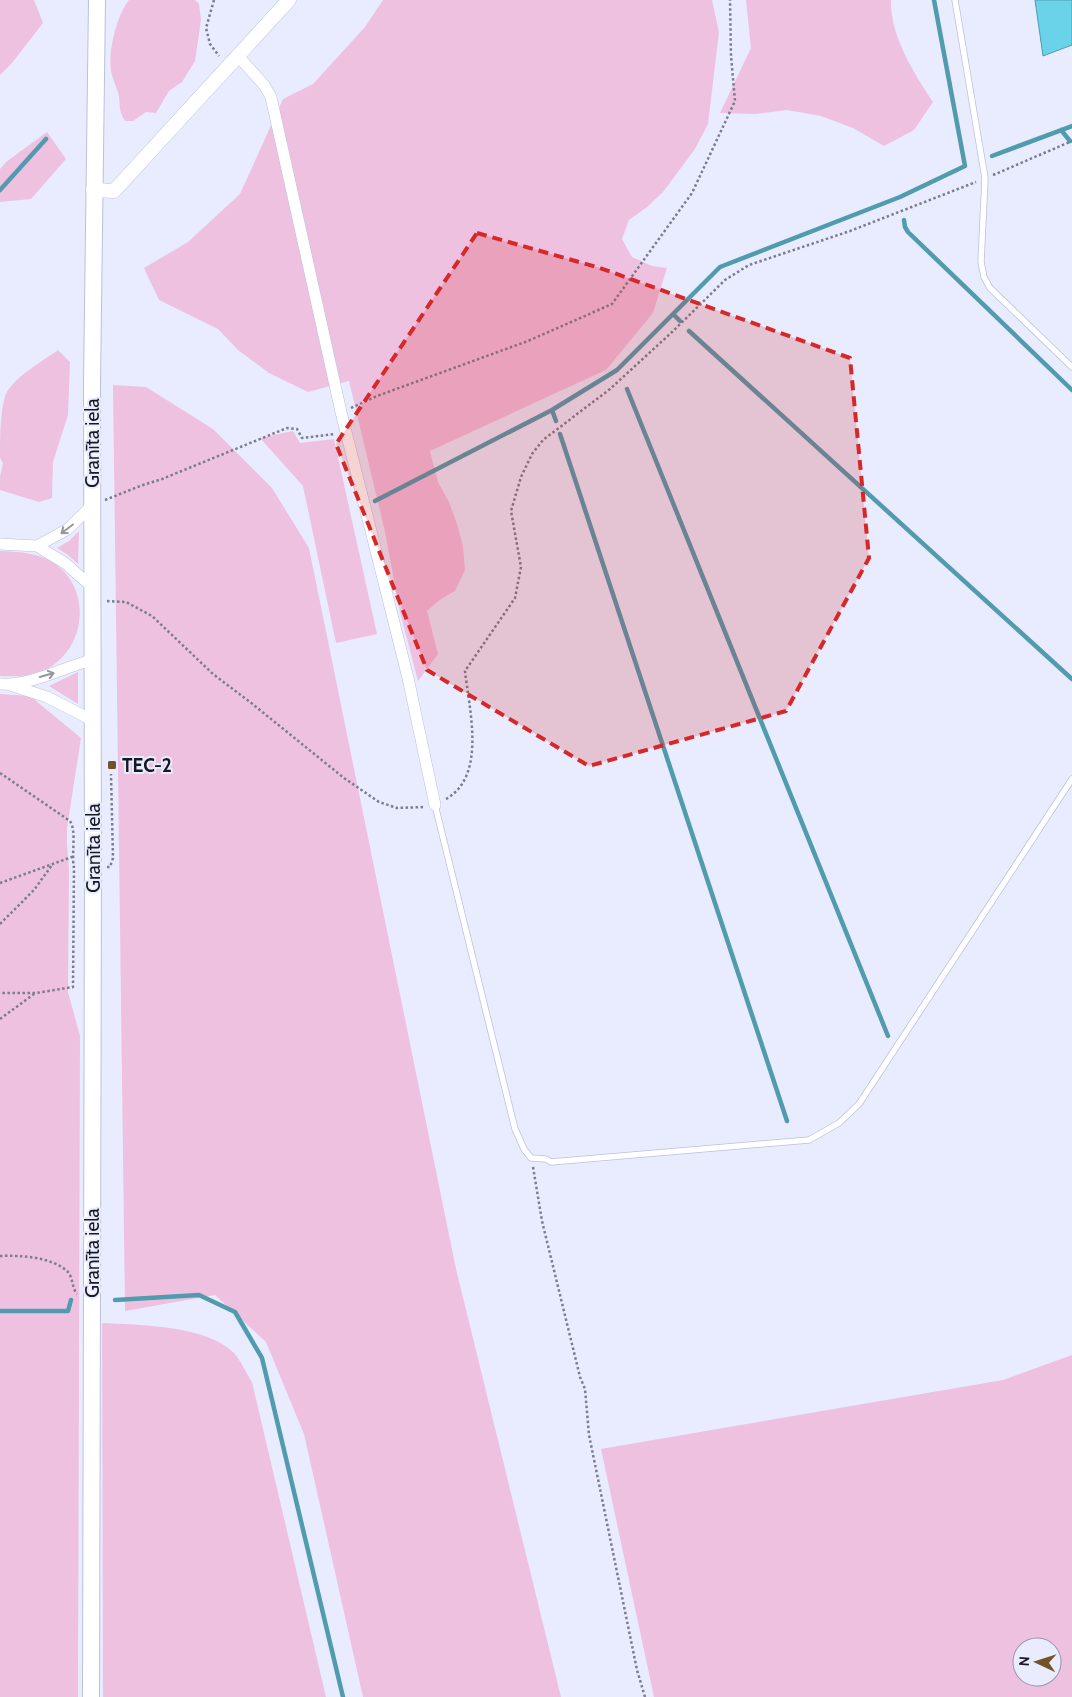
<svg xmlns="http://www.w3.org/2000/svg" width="1072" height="1697" font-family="Cabin,sans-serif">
<rect width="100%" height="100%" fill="#e8ecfe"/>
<!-- green -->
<path fill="#efc1e1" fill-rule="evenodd" d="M0 0H34L43 23 12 63 0 75Z
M129 0H195L199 4 201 20 195 61 182 82 169 91 156 113 146 112 133 121H125C119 112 120 106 119 96 117 87 112 79 111 70 108 51 117 15 129 0Z
M383 0H712L719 32 708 124 695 149 663 192 647 207 629 220 622 239 632 257 652 266 667 268 653 313 606 370 430 451 438 482 449 502 457 524 463 546 465 570 455 591 441 599 427 611 438 654 418 681 400 612 385 532 349 381 308 392 269 373 238 350 218 329 159 300 144 268 188 242 240 194 283 99 313 84 365 27Z
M746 0H891C890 36 914 73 933 102L914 130 884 146 853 128 821 116 787 110 755 114 720 113 751 48Z
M47 132 66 159 31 199 0 202V169L6 162Z
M58 350 70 362 68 415 53 462 52 498 39 502 0 490V477L3 463 0 458C0 437 0 415 5 396 12 378 43 361 58 350Z
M113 385 146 387 213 429 272 488 309 548 456 1269 561 1697H363L304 1434 266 1342 215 1295 125 1311Z
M293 431 300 443 334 439 377 634 336 643 303 486 260 438Z
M79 531 78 564 68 555 57 548 69 541Z
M0 551C18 552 36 552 52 562 90 585 88 642 52 666 36 676 18 677 0 676Z
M78 672V704L49 686Z
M0 694 30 696 81 738 67 828V844L69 870 68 992 80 1036 78 1697H0Z
M102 1323C139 1325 206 1325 234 1353 241 1361 246 1373 252 1382L326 1697H103Z
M1072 1355V1697H654L601 1449 1003 1380ZM1022 1647H1052V1677H1022Z"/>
<!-- water -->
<path fill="#6ad3ea" stroke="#519bae" d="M1035 0H1072V45L1043 56Z"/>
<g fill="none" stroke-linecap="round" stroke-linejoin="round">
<!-- stream -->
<path stroke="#519bae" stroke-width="4.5" d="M1061 130 1070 141
M992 156 1072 126
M0 190 46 139
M904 220 905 227 908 232 1072 390
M673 314 680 321
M689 331 1072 679
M627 389 888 1036
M552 410 556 421
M560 434 787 1121
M375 501 552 410 617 370 720 267 900 197 965 166 934 0
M115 1300 199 1295 235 1312 262 1358 343 1697
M0 1311H68L71 1300"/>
<defs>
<path id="service" d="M955 0 985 178 981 262 984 277 990 288 1072 367
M435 805 515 1129 524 1149 531 1158 546 1159 551 1162 809 1140 839 1123 859 1104 1072 779"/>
<path id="minor" d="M238 56 264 85 271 97 341 412 408 678 435 805
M0 544 37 546 65 563 92 587
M37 546 68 529 92 505
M0 684C30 686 64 667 92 660
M10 685 47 697 92 720"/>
<path id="tertiary" d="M93 190 114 191 289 0"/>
<path id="secondary" d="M91 1697 93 869 92 384 97 0"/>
</defs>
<!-- service casing -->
<use href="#service" stroke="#bac0dd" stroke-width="7"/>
<!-- minor casing -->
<use href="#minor" stroke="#bac0dd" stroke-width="12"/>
<!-- tertiary casing -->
<use href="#tertiary" stroke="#bac0dd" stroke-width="15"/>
<!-- secondary casing -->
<use href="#secondary" stroke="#bac0dd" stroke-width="18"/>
<!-- path -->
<path stroke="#7a7d8b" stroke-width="2.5" stroke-dasharray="2.5 2.5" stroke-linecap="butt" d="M214 0 206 28 210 44 219 56
M993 175 1072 141
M351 408 377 396 528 341 612 304 692 193 735 101 731 56 730 0
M105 500 140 486 162 479 287 428 297 429 302 438 335 434
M107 601 126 602 152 616 213 674 250 702 344 778 379 802 397 808 425 807
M0 773 70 821C77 832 71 854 74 868L73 987 36 993H0
M446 799C487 776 469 709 465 671L515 598 521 567 511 511 521 477 532 454 543 440 610 389 671 333 725 280 749 265 850 231 976 182
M107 867H110L113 858 111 774
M0 883 72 857
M0 924 34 890 52 865
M0 1019 34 994
M533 1167 542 1221 580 1377 585 1389 589 1435 637 1670 645 1697
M0 1256C20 1255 53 1257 68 1272 73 1278 72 1288 77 1294"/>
<!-- service -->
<use href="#service" stroke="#fff" stroke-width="5.5"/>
<!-- minor -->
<use href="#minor" stroke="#fff" stroke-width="11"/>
<!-- tertiary -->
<use href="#tertiary" stroke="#fff" stroke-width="14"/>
<!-- secondary -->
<use href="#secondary" stroke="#fff" stroke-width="16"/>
</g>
<!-- one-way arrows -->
<defs><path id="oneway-shaft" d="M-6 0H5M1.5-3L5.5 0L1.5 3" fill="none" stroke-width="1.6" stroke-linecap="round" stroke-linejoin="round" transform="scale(1.25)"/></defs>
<g stroke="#96979c">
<use href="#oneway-shaft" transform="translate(67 529) rotate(143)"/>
<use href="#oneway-shaft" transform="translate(47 675) rotate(-16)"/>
</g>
<!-- marked area -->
<path fill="#d62828" fill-opacity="0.2" stroke="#d62828" stroke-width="4" stroke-dasharray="10 6" stroke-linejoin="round" d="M477 233 600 268 850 358 869 558 786 711 589 766 427 670 336 444Z"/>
<!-- markers -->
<rect fill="#74522a" stroke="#e8ecfe" stroke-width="2" x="107" y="760" width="10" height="10" rx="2.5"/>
<g text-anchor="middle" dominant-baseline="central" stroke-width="4" stroke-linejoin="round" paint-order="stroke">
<!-- street labels -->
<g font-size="19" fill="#161822" stroke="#e8ecfe">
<text transform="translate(92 443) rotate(-90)">Granīta iela</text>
<text transform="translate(93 848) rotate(-90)">Granīta iela</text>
<text transform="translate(92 1253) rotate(-90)">Granīta iela</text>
</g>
<!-- poi labels -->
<g font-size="19" font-weight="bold" fill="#161822" stroke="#e8ecfe" text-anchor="start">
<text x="122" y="765">TEC-2</text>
</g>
</g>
<!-- north arrow -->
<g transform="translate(1037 1662) rotate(274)"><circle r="24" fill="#e8ecfe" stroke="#9497a6"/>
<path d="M0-4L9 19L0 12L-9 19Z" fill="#74522a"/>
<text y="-8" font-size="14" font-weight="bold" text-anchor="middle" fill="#161822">N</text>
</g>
</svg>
